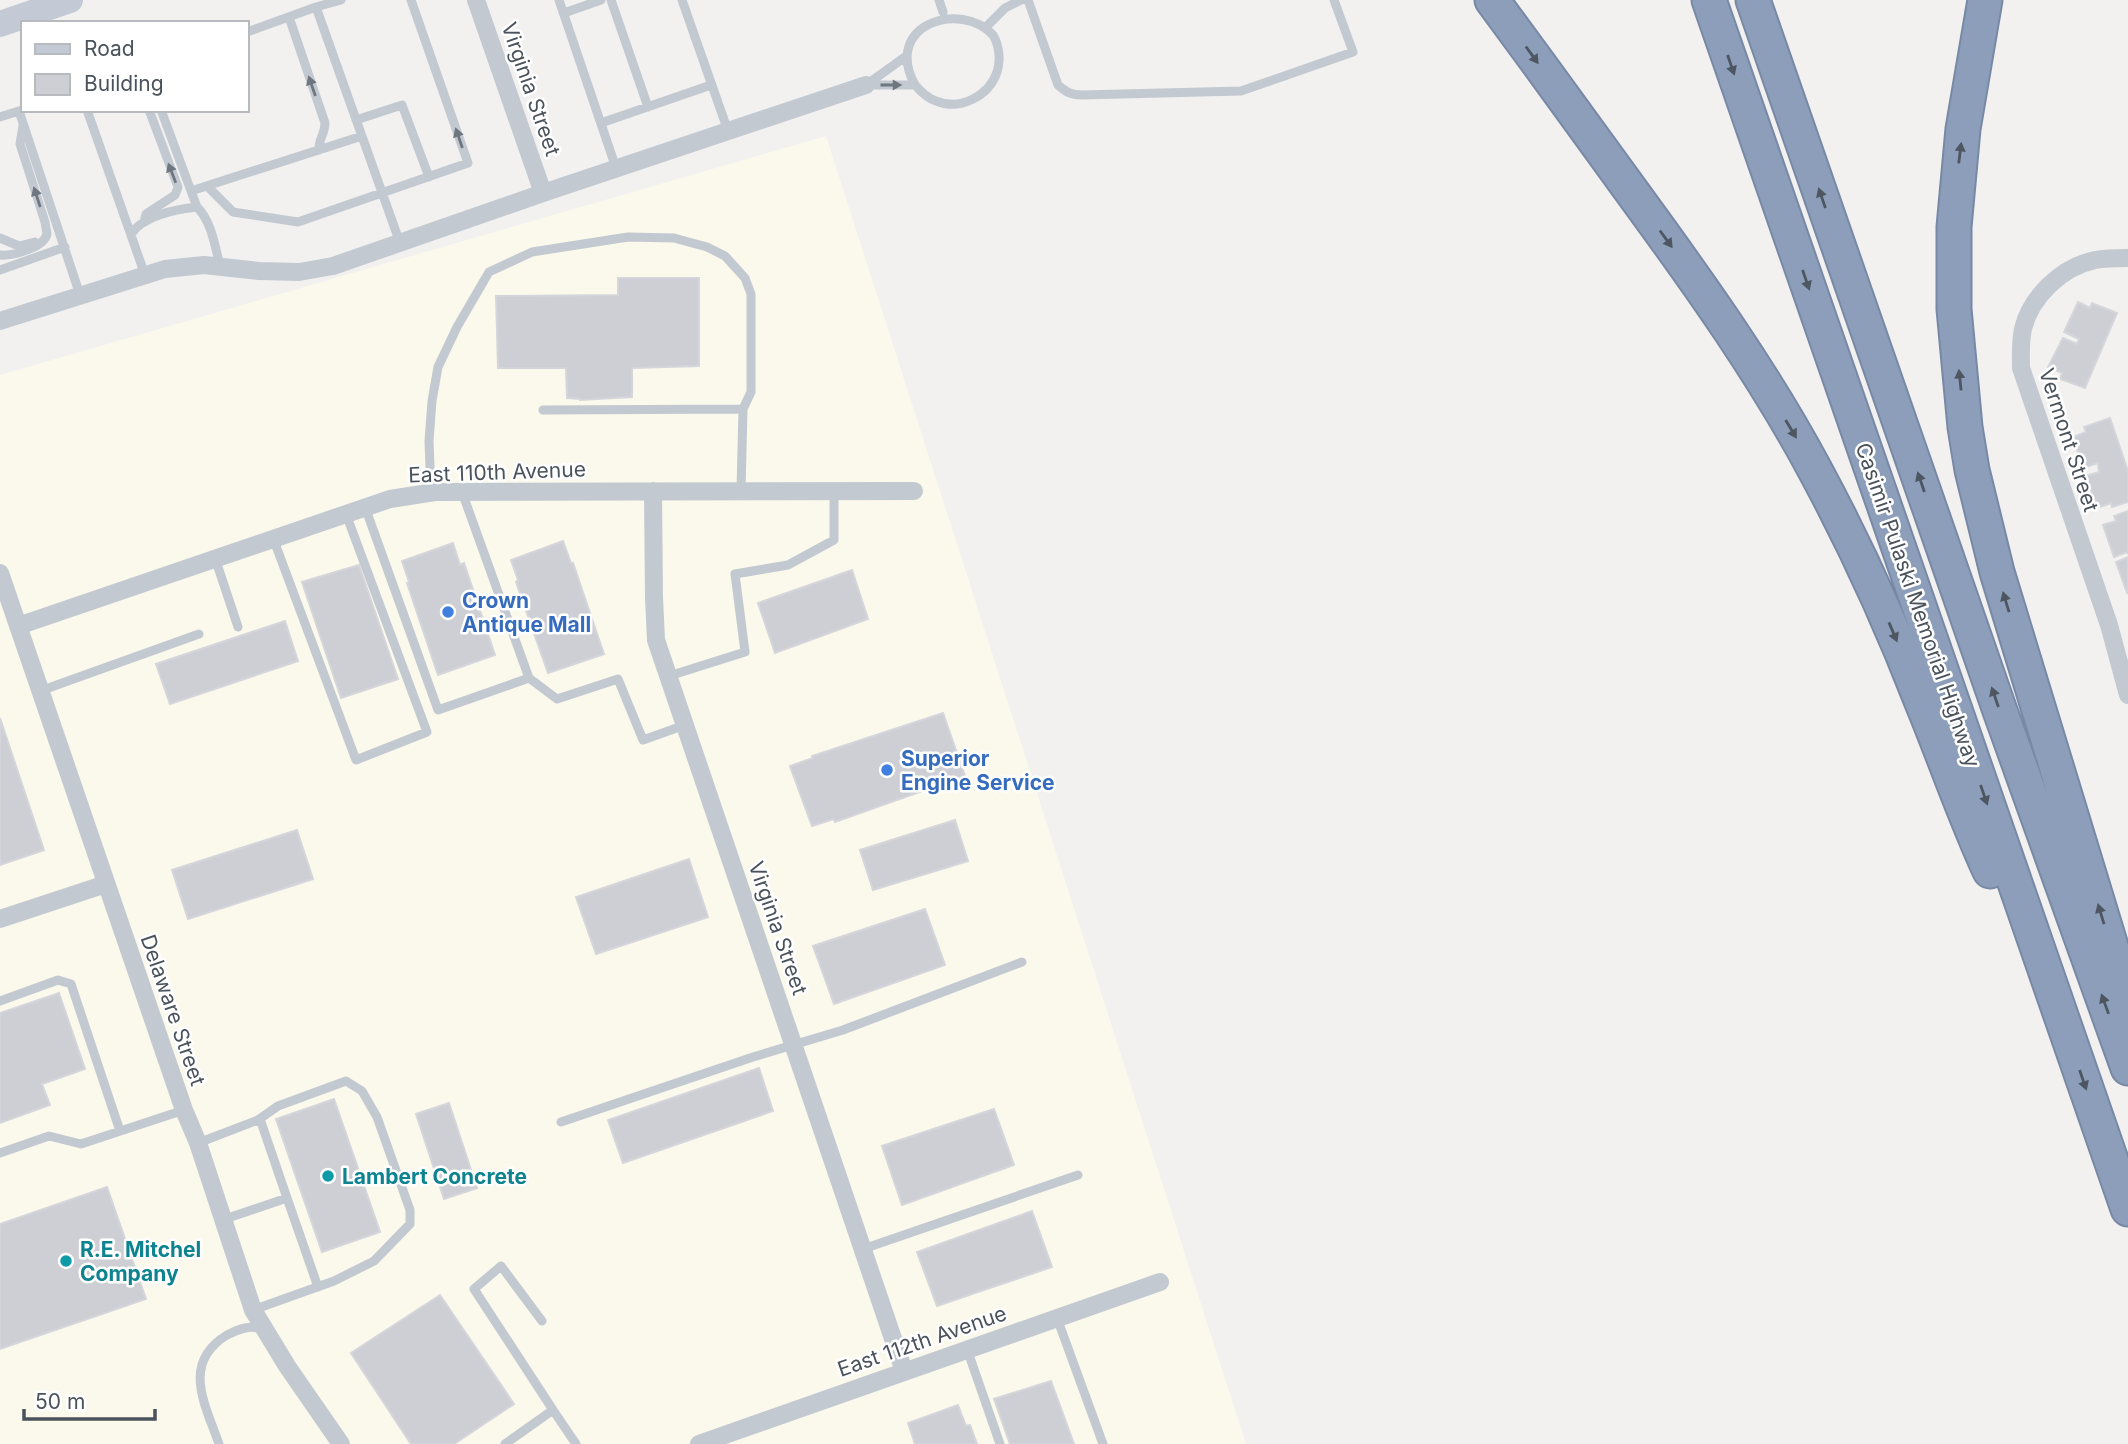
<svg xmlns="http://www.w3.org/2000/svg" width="2128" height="1444" font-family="Inter,sans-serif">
<rect width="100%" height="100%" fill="#f2f1f0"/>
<!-- commercial -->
<path fill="#fbf8ec" d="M826 136 1246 1444H0V375Z"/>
<!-- building -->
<path fill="#cecfd4" stroke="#d5d6db" stroke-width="2" d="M618 278H699V366L632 368V397L580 400V399L567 398 566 368H498L496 296 618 295Z
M2078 302 2090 308 2092 303 2117 313 2085 388 2060 379 2062 373 2048 367 2063 338 2077 344 2079 339 2064 332Z
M2110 418 2128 471V502L2112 507 2111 503 2097 508 2086 476 2099 472 2098 463 2083 468 2073 437 2086 432 2084 427Z
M2128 511V554L2127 552 2114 557 2103 525 2116 521 2114 516Z
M563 541 571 563H573L604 654 548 673 516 582 518 580 511 560Z
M453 543 460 565 464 563 495 655 438 675 407 583 409 582 402 561Z
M2128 557V593H2127L2116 562Z
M359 565 398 679 341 698 302 582Z
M852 570 868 619 775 653 758 603Z
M285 621 298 661 170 704 156 664Z
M943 713 965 776 835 822 834 819 812 826 790 766 813 758 812 756Z
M0 718 44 850 0 865Z
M955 820 968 861 873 890 860 850Z
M297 830 313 879 188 919 172 870Z
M689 859 708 917 596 954 576 897Z
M925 909 945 965 834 1004 813 946Z
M59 993 85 1069 42 1084 50 1105 0 1123V1013Z
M759 1068 773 1111 623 1163 608 1120Z
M334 1099 380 1232 322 1252 276 1119Z
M449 1103 477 1188 444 1199 416 1114Z
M994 1109 1014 1165 902 1205 882 1146Z
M107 1187 146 1299 0 1349V1224Z
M1032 1211 1052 1267 937 1306 917 1252Z
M440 1295 514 1404 454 1444H411L351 1353Z
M1051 1381 1074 1444H1010L994 1399Z
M958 1405 966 1426 970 1425 977 1444H915L908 1423Z"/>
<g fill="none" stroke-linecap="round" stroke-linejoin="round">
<defs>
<path id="motorway" d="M1492 0C1540 65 1588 131 1635 196 1700 285 1763 373 1815 470 1856 546 1892 625 1923 705 1946 761 1965 817 1990 871
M1709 0 2128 1209
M1753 0 1999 708 2128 1068
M1985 0 1963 129 1954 227V309L1965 427 1972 470 1997 572 2128 1002"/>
</defs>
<!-- motorway casing -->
<use href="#motorway" stroke="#7889a6" stroke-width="37"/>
<!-- service -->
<path stroke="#c2c9d1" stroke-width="9" d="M559 0 616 168
M611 0 648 107
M682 0 728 131
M939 0 943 12
M1028 0 1058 85C1066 92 1071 95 1082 95L1241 91 1353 52 1334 0
M316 7 341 0
M564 13 601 0
M289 17 325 123C325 134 318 140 319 150
M987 26 1005 8 1021 0
M247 32 316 7 400 243
M905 57 866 85H915C921 92 927 98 936 101 960 111 989 96 997 72 1001 60 999 45 993 35 961 0 882 24 915 85
M87 110 145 275
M161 110 197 207C212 222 215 247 220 266
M19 111 80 295
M0 117 22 110
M356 120 402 105 429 177
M601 123 711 85
M207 186 233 212 298 222 468 163 411 0
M191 191 362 136
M144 222 146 214 175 195 178 187 149 110
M131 234C143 216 176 209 197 207
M0 238 19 246 35 242
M0 255C12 256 44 248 47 234 47 233 45 223 45 222L20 144 23 126
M0 270 65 247
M543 410 743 409 741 491
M431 493 429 441 432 401 438 367 457 327 489 272 532 252 628 237 674 238 707 247 725 256 745 278 751 294V392L743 409
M365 507 438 710 529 678 462 492
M273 538 356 760 427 732 346 514
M215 558 238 627
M669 676 745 652 735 574 788 565 834 540V491
M529 678 557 699 618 679 643 740 685 725
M40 691 199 634
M0 1001 58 980 71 984 120 1131
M561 1122 753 1057 843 1030 1022 962
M198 1143 258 1120 278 1106 346 1081 362 1091 377 1117 410 1210V1224L374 1261 334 1281 253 1310
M0 1153 49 1136 81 1144 184 1110
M287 1198 318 1287
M222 1220 287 1198 260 1119
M863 1249 1078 1175
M1057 1318 1103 1444
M967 1349 1000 1444
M553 1410 576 1444
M219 1444C205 1404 181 1363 227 1335 239 1329 251 1324 264 1330
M505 1444 553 1410 474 1289 501 1266 542 1321"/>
<!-- minor -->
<path stroke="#c2c9d1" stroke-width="18" d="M476 0 543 193
M2128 258C2117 258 2106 258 2095 260 2062 267 2031 296 2023 329 2020 342 2021 355 2021 368L2109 625 2128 695
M0 321 165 269 204 265 259 271 299 272 333 266 543 193 866 85
M653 491 654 598 656 640 904 1371
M0 573 184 1110 198 1143 253 1310 287 1366 341 1444
M18 626 390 499 435 492 914 491
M0 919 106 884
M699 1444 1160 1282"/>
<!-- secondary -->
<path stroke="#c3cad5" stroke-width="26" d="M0 24 70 0"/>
<!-- motorway -->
<use href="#motorway" stroke="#8d9eba" stroke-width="33"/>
</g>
<!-- one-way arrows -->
<defs><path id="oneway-solid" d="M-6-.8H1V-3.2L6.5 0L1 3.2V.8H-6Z" transform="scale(1.75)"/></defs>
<g fill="#4d5661">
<use href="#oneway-solid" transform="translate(1532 55) rotate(54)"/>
<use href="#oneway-solid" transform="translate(1731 65) rotate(71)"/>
<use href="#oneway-solid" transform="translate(1960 153) rotate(-83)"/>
<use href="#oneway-solid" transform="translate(1822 198) rotate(-109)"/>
<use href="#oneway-solid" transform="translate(1666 239) rotate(54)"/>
<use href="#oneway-solid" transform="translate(1806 280) rotate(71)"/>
<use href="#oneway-solid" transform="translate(1960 380) rotate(-96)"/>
<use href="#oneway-solid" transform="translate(1791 429) rotate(59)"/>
<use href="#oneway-solid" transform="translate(1921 482) rotate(-109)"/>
<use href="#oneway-solid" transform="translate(2006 602) rotate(-107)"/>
<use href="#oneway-solid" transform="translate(1893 632) rotate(67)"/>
<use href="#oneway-solid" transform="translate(1995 697) rotate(-109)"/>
<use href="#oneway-solid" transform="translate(1984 795) rotate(71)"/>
<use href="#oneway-solid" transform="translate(2101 914) rotate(-107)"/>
<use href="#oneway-solid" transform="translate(2105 1004) rotate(-110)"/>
<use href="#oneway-solid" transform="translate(2083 1080) rotate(71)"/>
</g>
<g fill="#6e767f">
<use href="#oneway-solid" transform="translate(891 85)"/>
<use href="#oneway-solid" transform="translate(312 86) rotate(-109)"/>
<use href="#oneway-solid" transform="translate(459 138) rotate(-109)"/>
<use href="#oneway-solid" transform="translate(172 173) rotate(-111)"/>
<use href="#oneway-solid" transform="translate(37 197) rotate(-108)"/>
</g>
<!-- markers -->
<g fill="#3f7fe0" stroke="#fff" stroke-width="2.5">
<circle cx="448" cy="612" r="7"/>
<circle cx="887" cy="770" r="7"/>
</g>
<g fill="#0f9aa8" stroke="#fff" stroke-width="2.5">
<circle cx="328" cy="1176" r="7"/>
<circle cx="66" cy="1261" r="7"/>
</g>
<g text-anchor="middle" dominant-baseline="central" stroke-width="5" stroke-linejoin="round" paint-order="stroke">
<!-- street labels -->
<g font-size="21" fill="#4a525c" stroke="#fff">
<text transform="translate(531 89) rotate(71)">Virginia Street</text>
<text transform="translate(2069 440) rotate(72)">Vermont Street</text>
<text transform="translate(497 472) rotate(-2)">East 110th Avenue</text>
<text transform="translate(1918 605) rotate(71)">Casimir Pulaski Memorial Highway</text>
<text transform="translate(778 928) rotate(71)">Virginia Street</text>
<text transform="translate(173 1010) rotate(71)">Delaware Street</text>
<text transform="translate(922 1341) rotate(-19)">East 112th Avenue</text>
</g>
<!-- shop labels -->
<g font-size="21" font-weight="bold" fill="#366cbe" stroke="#fff" text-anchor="start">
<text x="462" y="600">Crown<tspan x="462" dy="24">Antique Mall</tspan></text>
<text x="901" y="758">Superior<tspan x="901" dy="24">Engine Service</tspan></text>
</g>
<!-- culture labels -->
<g font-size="21" font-weight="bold" fill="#0d838f" stroke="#fff" text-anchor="start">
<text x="342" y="1176">Lambert Concrete</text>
<text x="80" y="1249">R.E. Mitchel<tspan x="80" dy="24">Company</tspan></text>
</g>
</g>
<!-- legend -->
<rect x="21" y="21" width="228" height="91" fill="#ffffff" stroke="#b7babe" stroke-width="2"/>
<rect x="35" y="44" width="35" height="10" fill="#c3cad5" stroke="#b7babe" stroke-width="2"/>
<text x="84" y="56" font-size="21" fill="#4a525c">Road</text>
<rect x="35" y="74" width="35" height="21" fill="#cecfd4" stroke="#b7babe" stroke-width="2"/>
<text x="84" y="91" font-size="21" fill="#4a525c">Building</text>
<!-- scale -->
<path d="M24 1409v10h131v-10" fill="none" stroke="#4a525c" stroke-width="3.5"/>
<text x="35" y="1409" font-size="21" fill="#4a525c" stroke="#ffffff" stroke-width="5" paint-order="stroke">50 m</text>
</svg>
